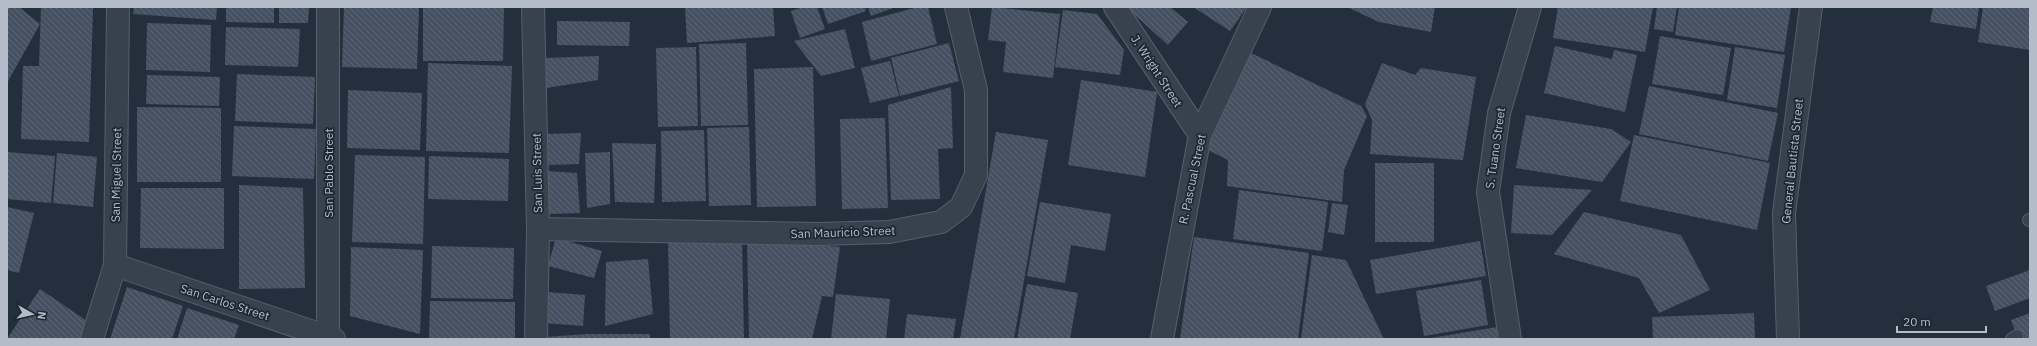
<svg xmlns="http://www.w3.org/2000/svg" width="2037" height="346" font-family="'IBM Plex Sans',sans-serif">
<defs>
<pattern id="building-back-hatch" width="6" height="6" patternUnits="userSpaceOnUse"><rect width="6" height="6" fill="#455162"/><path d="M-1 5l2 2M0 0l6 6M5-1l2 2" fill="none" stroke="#5d6877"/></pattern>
</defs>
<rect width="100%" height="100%" fill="#242f3e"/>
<!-- building -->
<path fill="url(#building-back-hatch)" d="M7 7H19L40 24 7 83Z
M41 7 93 8 89 142 21 139 23 66H39Z
M134 7H217L216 20 133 14Z
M226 7H274V23L226 22Z
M279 7H309L308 23H279Z
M344 7H419L417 69 342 67Z
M423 7H504L503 61H423Z
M685 7H773L775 36 687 43Z
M803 7H817L825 29 800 38 791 11Z
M822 7H865L866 11 828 24Z
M868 7H896L871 16Z
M918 7H928L937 44 871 61 862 22Z
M992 7 1060 14 1053 78 1003 72 1006 42 988 40Z
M1126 7H1170L1188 22 1168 45Z
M1193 7H1247L1230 31Z
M1347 7H1435L1431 32 1379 22Z
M1558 7H1653L1645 52 1553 38Z
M1657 7H1677L1673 32 1654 29Z
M1679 7H1791L1784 52 1675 35Z
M1933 7H1979L1976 29 1930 22Z
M1983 7H2030V50L1978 42Z
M1063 10 1097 14 1124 50 1120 75 1055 67Z
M557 21 630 22 629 46 557 45Z
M147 23 211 25 210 72 146 70Z
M226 27 300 29 298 67 225 65Z
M845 29 855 68 821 76 794 41Z
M1660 36 1731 48 1723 95 1652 84Z
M746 43 748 125 701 126 699 44Z
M949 43 959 81 900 96 891 58Z
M1555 46 1612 59 1614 50 1637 55 1625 112 1544 93Z
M696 47 698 126 658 127 656 48Z
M1735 47 1785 55 1777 108 1727 100Z
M1251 53 1361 106 1367 116 1344 170 1342 202 1227 186 1228 160 1206 149Z
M599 56 598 80 546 88 544 58Z
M890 61 899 96 870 103 861 68Z
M428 63 512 66 509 153 426 151Z
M1382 63 1415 75 1421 68 1476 77 1463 160 1370 154 1372 120 1365 104Z
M813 67 816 206 757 207 754 69Z
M237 74 315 77 313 124 235 121Z
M147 75 220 77 219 106 146 104Z
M1081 80 1157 92 1145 177 1068 165Z
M1649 86 1778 113 1768 161 1639 134Z
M951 87 953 148 938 149 940 199 891 200 888 105Z
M348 90 422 93 420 150 347 148Z
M137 107 221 108V182H137Z
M1526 115 1611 129 1631 142 1602 182 1516 168Z
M885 118 888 208 842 209 840 119Z
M234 126 316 129 314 179 232 176Z
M749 127 751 205 709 206 707 128Z
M704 130 706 201 662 202 661 131Z
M996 132 1048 140 1014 339H960Z
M581 133 579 164 547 165 545 134Z
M1634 135 1770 163 1757 230 1620 201Z
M612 143 656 144 654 203 615 202Z
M7 152 55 156 51 203 7 199Z
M610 152V204L587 208 585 153Z
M57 153 97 157 93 207 53 203Z
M355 155 425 157 423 244 352 242Z
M429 156 509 159 508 201 428 199Z
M1375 163H1434V242H1375Z
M547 171 577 173 580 213 549 214Z
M239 185 303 188 305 288 239 289Z
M1514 185 1592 190 1552 235 1511 233Z
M141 188H224V249L140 248Z
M1239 190 1328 202 1322 251 1233 239Z
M1040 202 1111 214 1105 251 1071 245 1065 283 1027 276Z
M1332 203 1348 205 1344 235 1328 232Z
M7 207 34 213 19 273 7 270Z
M1584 212 1681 235 1710 290 1659 313 1639 278 1554 254Z
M1194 237 1309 253 1298 339H1180Z
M556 238 602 251 594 278 548 266Z
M742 239 744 339H670L668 241Z
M747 239 840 247 833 297 822 296 812 339H749Z
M1480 241 1486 276 1376 294 1370 260Z
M432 246 514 248 513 299 431 298Z
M351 247 423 250 420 334 350 316Z
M1312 255 1346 260 1384 339H1301Z
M648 259 653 314 605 326 606 262Z
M2030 270V298L1995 311 1986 286Z
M1481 280 1488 325 1424 336 1416 291Z
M1027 284 1078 293 1070 339H1017Z
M127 287 183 306 172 339H110Z
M40 289 93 325 83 339H7Z
M547 292 585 295 583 326 544 323Z
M836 294 890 299 886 339H831Z
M430 301 515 302V339H429Z
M187 308 239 325 234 339H177Z
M1754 313 1755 339H1653L1652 317Z
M2030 313V339H2018L2011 320Z
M907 314 956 319 953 339H904Z
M1497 327 1499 339H1431V338Z
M588 334H650V339H545V337Z"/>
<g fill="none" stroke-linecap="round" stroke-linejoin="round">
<defs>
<path id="lane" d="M2029 220H2030
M2012 339 2017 336"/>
<path id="street" d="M328 7V339
M533 7 538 229 536 339
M1115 7 1200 135
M538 229 818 234 889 232 941 222 961 207 976 175V90L956 7
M115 265 334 339
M92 339 115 265 118 7
M1162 339 1200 135 1260 7
M1510 339 1488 192 1499 113 1530 7
M1788 339 1784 213 1811 7"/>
</defs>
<!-- lane casing -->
<use href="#lane" stroke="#565f6c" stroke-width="14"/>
<!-- street casing -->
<use href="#street" stroke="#565f6c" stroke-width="24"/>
<!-- lane -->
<use href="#lane" stroke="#38414e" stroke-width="12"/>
<!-- street -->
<use href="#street" stroke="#38414e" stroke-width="22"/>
</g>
<g text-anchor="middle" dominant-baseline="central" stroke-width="3.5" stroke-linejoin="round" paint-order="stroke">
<!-- street labels -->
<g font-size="12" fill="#b4bcc9" stroke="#1d2633">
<text transform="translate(1157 71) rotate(57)">J. Wright Street</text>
<text transform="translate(1495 148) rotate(-82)">S. Tuano Street</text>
<text transform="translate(1792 161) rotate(-84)">General Bautista Street</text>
<text transform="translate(328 173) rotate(-90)">San Pablo Street</text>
<text transform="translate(537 173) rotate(-91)">San Luis Street</text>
<text transform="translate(116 175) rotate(-89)">San Miguel Street</text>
<text transform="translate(1192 179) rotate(-78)">R. Pascual Street</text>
<text transform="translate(843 232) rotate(-2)">San Mauricio Street</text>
<text transform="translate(225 302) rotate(18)">San Carlos Street</text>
</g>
</g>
<!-- border -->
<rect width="2037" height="346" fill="none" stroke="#b4bcc9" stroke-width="16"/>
<!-- north arrow -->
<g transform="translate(32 314) rotate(98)" stroke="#1d2633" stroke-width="3" paint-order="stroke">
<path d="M0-3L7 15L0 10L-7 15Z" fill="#b4bcc9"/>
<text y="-6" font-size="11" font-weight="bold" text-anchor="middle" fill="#b4bcc9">N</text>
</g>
<!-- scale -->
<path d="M1897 326v6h89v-6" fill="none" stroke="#b4bcc9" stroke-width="2"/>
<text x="1903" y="326" font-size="12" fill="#b4bcc9" stroke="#1d2633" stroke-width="3" paint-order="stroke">20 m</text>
</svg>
